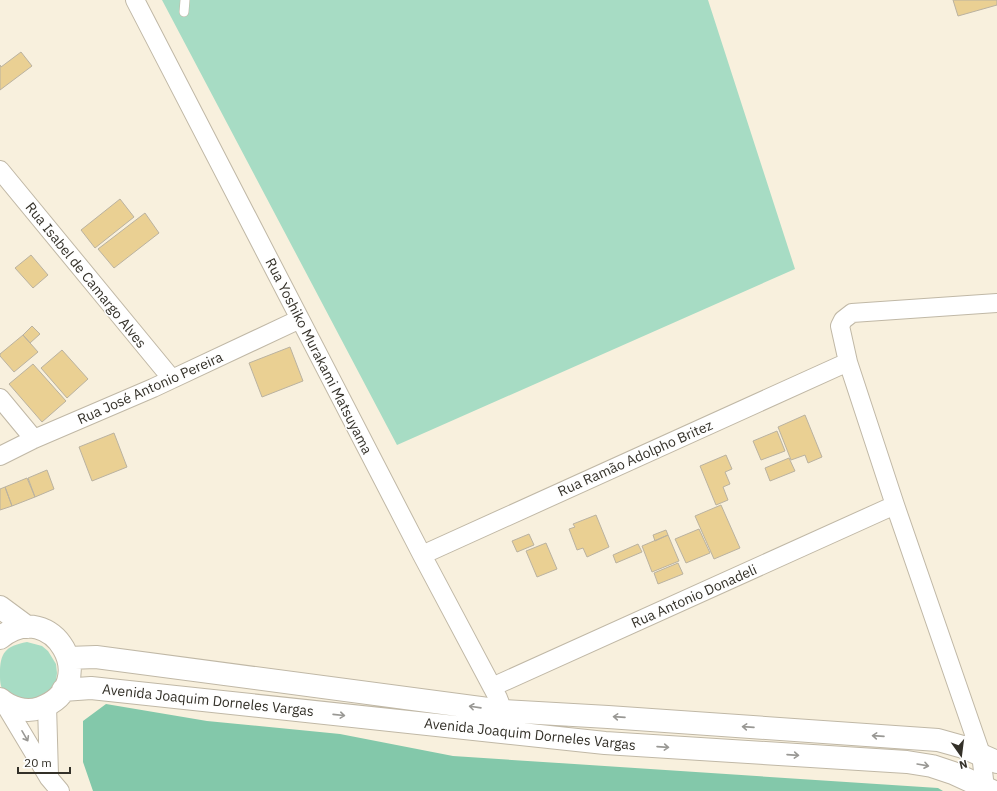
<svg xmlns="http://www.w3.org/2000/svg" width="997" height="791" font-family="'IBM Plex Sans',sans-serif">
<rect width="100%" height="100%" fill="#f8f0dd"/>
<!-- green -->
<path fill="#a7dcc4" d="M162 0H708L795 269 397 445Z
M27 642 42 646 48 651 56 664 57 673 56 681 48 694 25 702C19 699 10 696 5 692 0 688 0 681 0 674 0 653 5 646 27 642Z"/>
<!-- forest -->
<path fill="#83c8aa" d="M106 704 207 721 340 734 453 756 938 788 943 791H93L83 762V721Z"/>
<!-- building -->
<path fill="#ead093" stroke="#bab2a0" d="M953 0H997V5L958 16Z
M21 52 32 66 0 90V65L1 67Z
M120 199 134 217 95 248 81 230Z
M145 213 159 233 114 268 98 249Z
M31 255 48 275 33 288 15 268Z
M32 326 40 334 30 343 23 335Z
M23 335 38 352 14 372 0 356V354Z
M290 347 303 381 262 397 249 363Z
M62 350 88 379 67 398 41 368Z
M33 364 66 401 42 422 9 384Z
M805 415 822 457 808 463 805 455 791 460 778 427Z
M777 431 785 451 761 460 753 441Z
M114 433 127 467 92 481 79 447Z
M726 455 732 469 725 472 730 484 723 487 728 500 716 505 700 466Z
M789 458 795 471 770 481 765 468Z
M47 470 54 489 35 497 28 478Z
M27 478 35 497 12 506 5 487Z
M5 487 12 506 0 510V489Z
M721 505 740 548 714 559 695 516Z
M596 515 609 547 587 557 583 548 577 550 569 529 575 527 573 524Z
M699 529 710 553 686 563 675 539Z
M666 530 668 535 655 541 653 535Z
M529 534 534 545 517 552 512 541Z
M668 535 679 561 652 572 642 546Z
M546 543 557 569 537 577 526 551Z
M638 544 642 552 616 563 613 555Z
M678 563 683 574 658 584 654 573Z"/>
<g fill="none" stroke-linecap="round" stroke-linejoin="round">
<defs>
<path id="lane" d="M184 12 185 0"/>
<path id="street" d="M135 0 422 555 498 698 503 711
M0 170 172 379
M0 398 34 439
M0 456 34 439 153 388 300 319
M422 555 848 362
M492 687 895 505
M4 703 49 778 60 791
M47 705 49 775
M985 788 981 754 895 505 848 362 840 326 843 320 852 313 997 303"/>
<path id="secondary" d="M0 607 27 627
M0 638C52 595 104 685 40 708 26 713 10 708 0 699
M68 658 96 657 503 711 608 717 938 740 963 747 997 762
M63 690 91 688 605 743 907 762 932 766 953 773 992 791"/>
</defs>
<!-- lane casing -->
<use href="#lane" stroke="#c0b8a6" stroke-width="10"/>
<!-- street casing -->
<use href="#street" stroke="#c0b8a6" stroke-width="20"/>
<!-- secondary casing -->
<use href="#secondary" stroke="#c0b8a6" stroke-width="24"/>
<!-- lane -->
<use href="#lane" stroke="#fff" stroke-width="9"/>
<!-- street -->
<use href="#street" stroke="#fff" stroke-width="18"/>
<!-- secondary -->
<use href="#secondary" stroke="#fff" stroke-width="22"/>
</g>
<!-- one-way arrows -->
<defs><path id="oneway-shaft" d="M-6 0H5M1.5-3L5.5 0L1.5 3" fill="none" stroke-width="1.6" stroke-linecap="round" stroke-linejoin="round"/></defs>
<g stroke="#999894">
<use href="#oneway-shaft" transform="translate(475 707) rotate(-172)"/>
<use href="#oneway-shaft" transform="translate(339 715) rotate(6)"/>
<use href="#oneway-shaft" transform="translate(619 717) rotate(-176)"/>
<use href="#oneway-shaft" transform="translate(748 727) rotate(-176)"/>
<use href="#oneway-shaft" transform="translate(25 736) rotate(60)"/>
<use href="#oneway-shaft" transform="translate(878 736) rotate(-176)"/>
<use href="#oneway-shaft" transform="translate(663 747) rotate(4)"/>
<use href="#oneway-shaft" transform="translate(793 755) rotate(4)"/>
<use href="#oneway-shaft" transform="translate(923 765) rotate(10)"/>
</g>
<g text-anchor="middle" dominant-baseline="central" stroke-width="3" stroke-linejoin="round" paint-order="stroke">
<!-- street labels -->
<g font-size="14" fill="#333028" stroke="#fefefe">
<text transform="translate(86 275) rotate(51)">Rua Isabel de Camargo Alves</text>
<text transform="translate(319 356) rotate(63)">Rua Yoshiko Murakami Matsuyama</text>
<text transform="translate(150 388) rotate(-24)">Rua José Antonio Pereira</text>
<text transform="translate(635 458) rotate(-24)">Rua Ramão Adolpho Britez</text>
<text transform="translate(694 596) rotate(-24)">Rua Antonio Donadeli</text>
<text transform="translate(208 700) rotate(6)">Avenida Joaquim Dorneles Vargas</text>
<text transform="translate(530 734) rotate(6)">Avenida Joaquim Dorneles Vargas</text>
</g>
</g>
<!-- north arrow -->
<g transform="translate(961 755) rotate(166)" stroke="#fefefe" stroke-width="3" paint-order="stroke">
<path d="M0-3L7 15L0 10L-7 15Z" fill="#333028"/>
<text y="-6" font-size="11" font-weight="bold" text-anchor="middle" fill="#333028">N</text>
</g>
<!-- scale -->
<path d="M18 767v6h52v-6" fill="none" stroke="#333028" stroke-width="2"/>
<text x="24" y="767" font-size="12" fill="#333028" stroke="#fefefe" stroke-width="3" paint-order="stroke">20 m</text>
</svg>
